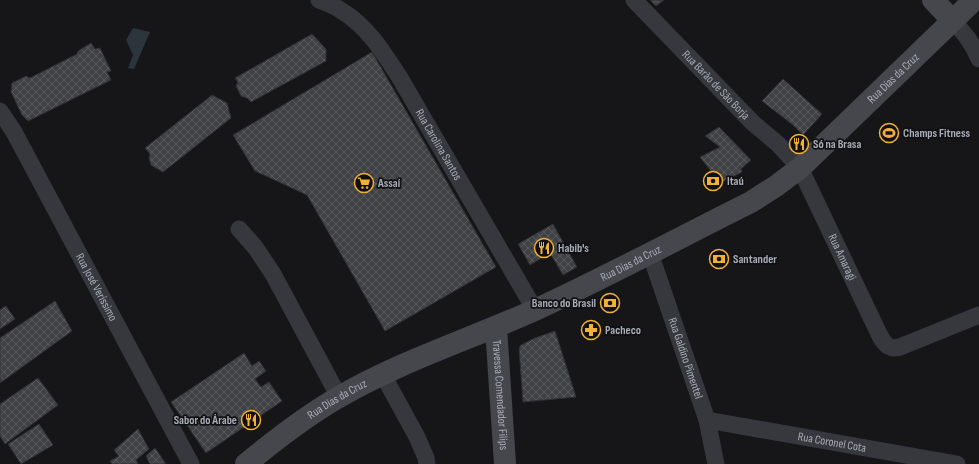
<svg xmlns="http://www.w3.org/2000/svg" width="979" height="464" font-family="'Sofia Sans Condensed',sans-serif">
<defs>
<pattern id="building-cross-hatch" width="8" height="8" patternUnits="userSpaceOnUse"><rect width="8" height="8" fill="#404145"/><path d="M0 0l8 8M0 8l8-8" fill="none" stroke="#595a5e"/></pattern>
</defs>
<rect width="100%" height="100%" fill="#161618"/>
<!-- water -->
<path fill="#2c353c" d="M133 28 150 32 134 69 128 68 133 55 126 40Z"/>
<!-- building -->
<path fill="url(#building-cross-hatch)" stroke="#303034" d="M650 0H664L656 6Z
M312 34 326 49V61L251 102 247 98 241 96 236 86 238 82 235 78Z
M91 43 95 49 100 48 111 71 107 72 111 80 28 121 22 115 11 92 12 83 26 76 30 78 77 54 78 51Z
M372 52 496 267 385 331 307 195 255 171 233 135Z
M783 79 822 114 803 135 793 125 762 101Z
M212 95 227 103 231 118 163 172 151 165 149 158 150 154 145 148Z
M719 127 751 160 741 169 742 172 720 183 700 157 720 147 705 136Z
M553 224 577 267 563 275 550 253 530 265 518 244Z
M55 301 72 331 0 383V338Z
M6 306 15 319 0 329V310Z
M555 331 576 397 523 402 519 348 521 345 535 338Z
M244 353 252 366 259 361 266 371 255 379 261 387 269 382 282 401 206 453 171 402Z
M38 378 58 405 5 444 0 436V404Z
M39 424 53 445 21 464 8 444Z
M138 429 149 449 136 460 138 464H112L110 461 119 456 114 450Z
M155 448 166 464H150L146 456Z"/>
<g fill="none" stroke-linecap="round" stroke-linejoin="round">
<!-- street -->
<g stroke="#37383d" stroke-width="17">
<path id="s1" d="M319 0C327 3 335 6 342 11 368 27 383 52 400 78L535 310"/>
<path id="s2" d="M634 0 753 123 778 144 800 168 880 336C885 345 890 350 900 347L979 315"/>
<path d="M953 21C965 34 972 42 979 59"/>
<path id="s3" d="M0 111 14 132 191 464"/>
<path d="M239 229 255 247 273 274 339 397"/>
<path id="s4" d="M650 253 707 420 716 464"/>
<path d="M383 375 417 437 426 458 427 464"/>
<path id="s5" d="M707 420 957 464"/>
</g>
<!-- secondary -->
<g stroke="#45474d" stroke-width="22">
<path d="M933 0 953 21"/>
<path id="s6" d="M496 327 505 464"/>
<path id="s7" d="M246 464C275 440 306 416 339 397 401 361 470 339 535 310 608 276 679 238 751 202L776 186 800 168 974 0"/>
</g>
</g>
<!-- icons -->
<defs>
<symbol id="stadium-ring" viewBox="-11 -11 22 22"><circle r="9.5" fill="#111113" stroke="#f2b134" stroke-width="1.5"/><path d="M0-5a6.5 5 0 1 0 0 10a6.5 5 0 1 0 0-10ZM-3.5-1.8h7v3.6h-7Z" fill="#f2b134"/></symbol>
<symbol id="restaurant-ring" viewBox="-11 -11 22 22"><circle r="9.5" fill="#111113" stroke="#f2b134" stroke-width="1.5"/><path d="M-5-6h1v4h1v-4h1v4h1v-4h1v5L-1.5 .5V6h-2V.5L-5-1ZM5-6V6H3V1.5H1.5Q1.5-4 5-6Z" fill="#f2b134"/></symbol>
<symbol id="bank-ring" viewBox="-11 -11 22 22"><circle r="9.5" fill="#111113" stroke="#f2b134" stroke-width="1.5"/><path d="M-6-4H6V4H-6ZM0-2.3a2.3 2.3 0 1 0 0 4.6a2.3 2.3 0 1 0 0-4.6Z" fill="#f2b134"/></symbol>
<symbol id="supermarket-ring" viewBox="-11 -11 22 22"><circle r="9.5" fill="#111113" stroke="#f2b134" stroke-width="1.5"/><path d="M-6-5.5h2.5l.6 2H6L4.5 2H-2.5L-4.4-4H-6ZM-1.5 3.2a1.3 1.3 0 1 0 .1 0ZM3 3.2a1.3 1.3 0 1 0 .1 0Z" fill="#f2b134"/></symbol>
<symbol id="pharmacy-ring" viewBox="-11 -11 22 22"><circle r="9.5" fill="#111113" stroke="#f2b134" stroke-width="1.5"/><path d="M-2-6h4v4h4v4h-4v4h-4v-4h-4v-4h4Z" fill="#f2b134"/></symbol>
</defs>
<g fill-rule="evenodd">
<use href="#stadium-ring" x="878" y="122" width="22" height="22"/>
<use href="#restaurant-ring" x="788" y="133" width="22" height="22"/>
<use href="#bank-ring" x="702" y="170" width="22" height="22"/>
<use href="#supermarket-ring" x="353" y="172" width="22" height="22"/>
<use href="#restaurant-ring" x="533" y="237" width="22" height="22"/>
<use href="#bank-ring" x="708" y="248" width="22" height="22"/>
<use href="#bank-ring" x="599" y="292" width="22" height="22"/>
<use href="#pharmacy-ring" x="580" y="319" width="22" height="22"/>
<use href="#restaurant-ring" x="240" y="409" width="22" height="22"/>
</g>
<g text-anchor="middle" dominant-baseline="central" stroke-width="3.5" stroke-linejoin="round" paint-order="stroke">
<!-- street labels -->
<g font-size="12" fill="#a8adb8" stroke="#111113">
<text stroke="none"><textPath href="#s7" startOffset="760">Rua Dias da Cruz</textPath></text>
<text stroke="none"><textPath href="#s2" startOffset="118">Rua Barão de São Borja</textPath></text>
<text stroke="none"><textPath href="#s1" startOffset="192">Rua Carolina Santos</textPath></text>
<text stroke="none"><textPath href="#s2" startOffset="335">Rua Amaragi</textPath></text>
<text stroke="none"><textPath href="#s7" startOffset="436">Rua Dias da Cruz</textPath></text>
<text stroke="none"><textPath href="#s3" startOffset="201">Rua José Veríssimo</textPath></text>
<text stroke="none"><textPath href="#s4" startOffset="111">Rua Galdino Pimentel</textPath></text>
<text stroke="none"><textPath href="#s6" startOffset="68">Travessa Comendador Filips</textPath></text>
<text stroke="none"><textPath href="#s7" startOffset="112">Rua Dias da Cruz</textPath></text>
<text stroke="none"><textPath href="#s5" startOffset="127">Rua Coronel Cota</textPath></text>
</g>
<!-- poi labels -->
<g font-size="12" font-weight="bold" fill="#a8adb8" stroke="#111113" text-anchor="start">
<text x="903" y="133">Champs Fitness</text>
<text x="813" y="144">Só na Brasa</text>
<text x="727" y="181">Itaú</text>
<text x="378" y="183">Assaí</text>
<text x="558" y="248">Habib's</text>
<text x="733" y="259">Santander</text>
<text x="596" y="303" text-anchor="end">Banco do Brasil</text>
<text x="605" y="330">Pacheco</text>
<text x="237" y="420" text-anchor="end">Sabor do Árabe</text>
</g>
</g>
</svg>
